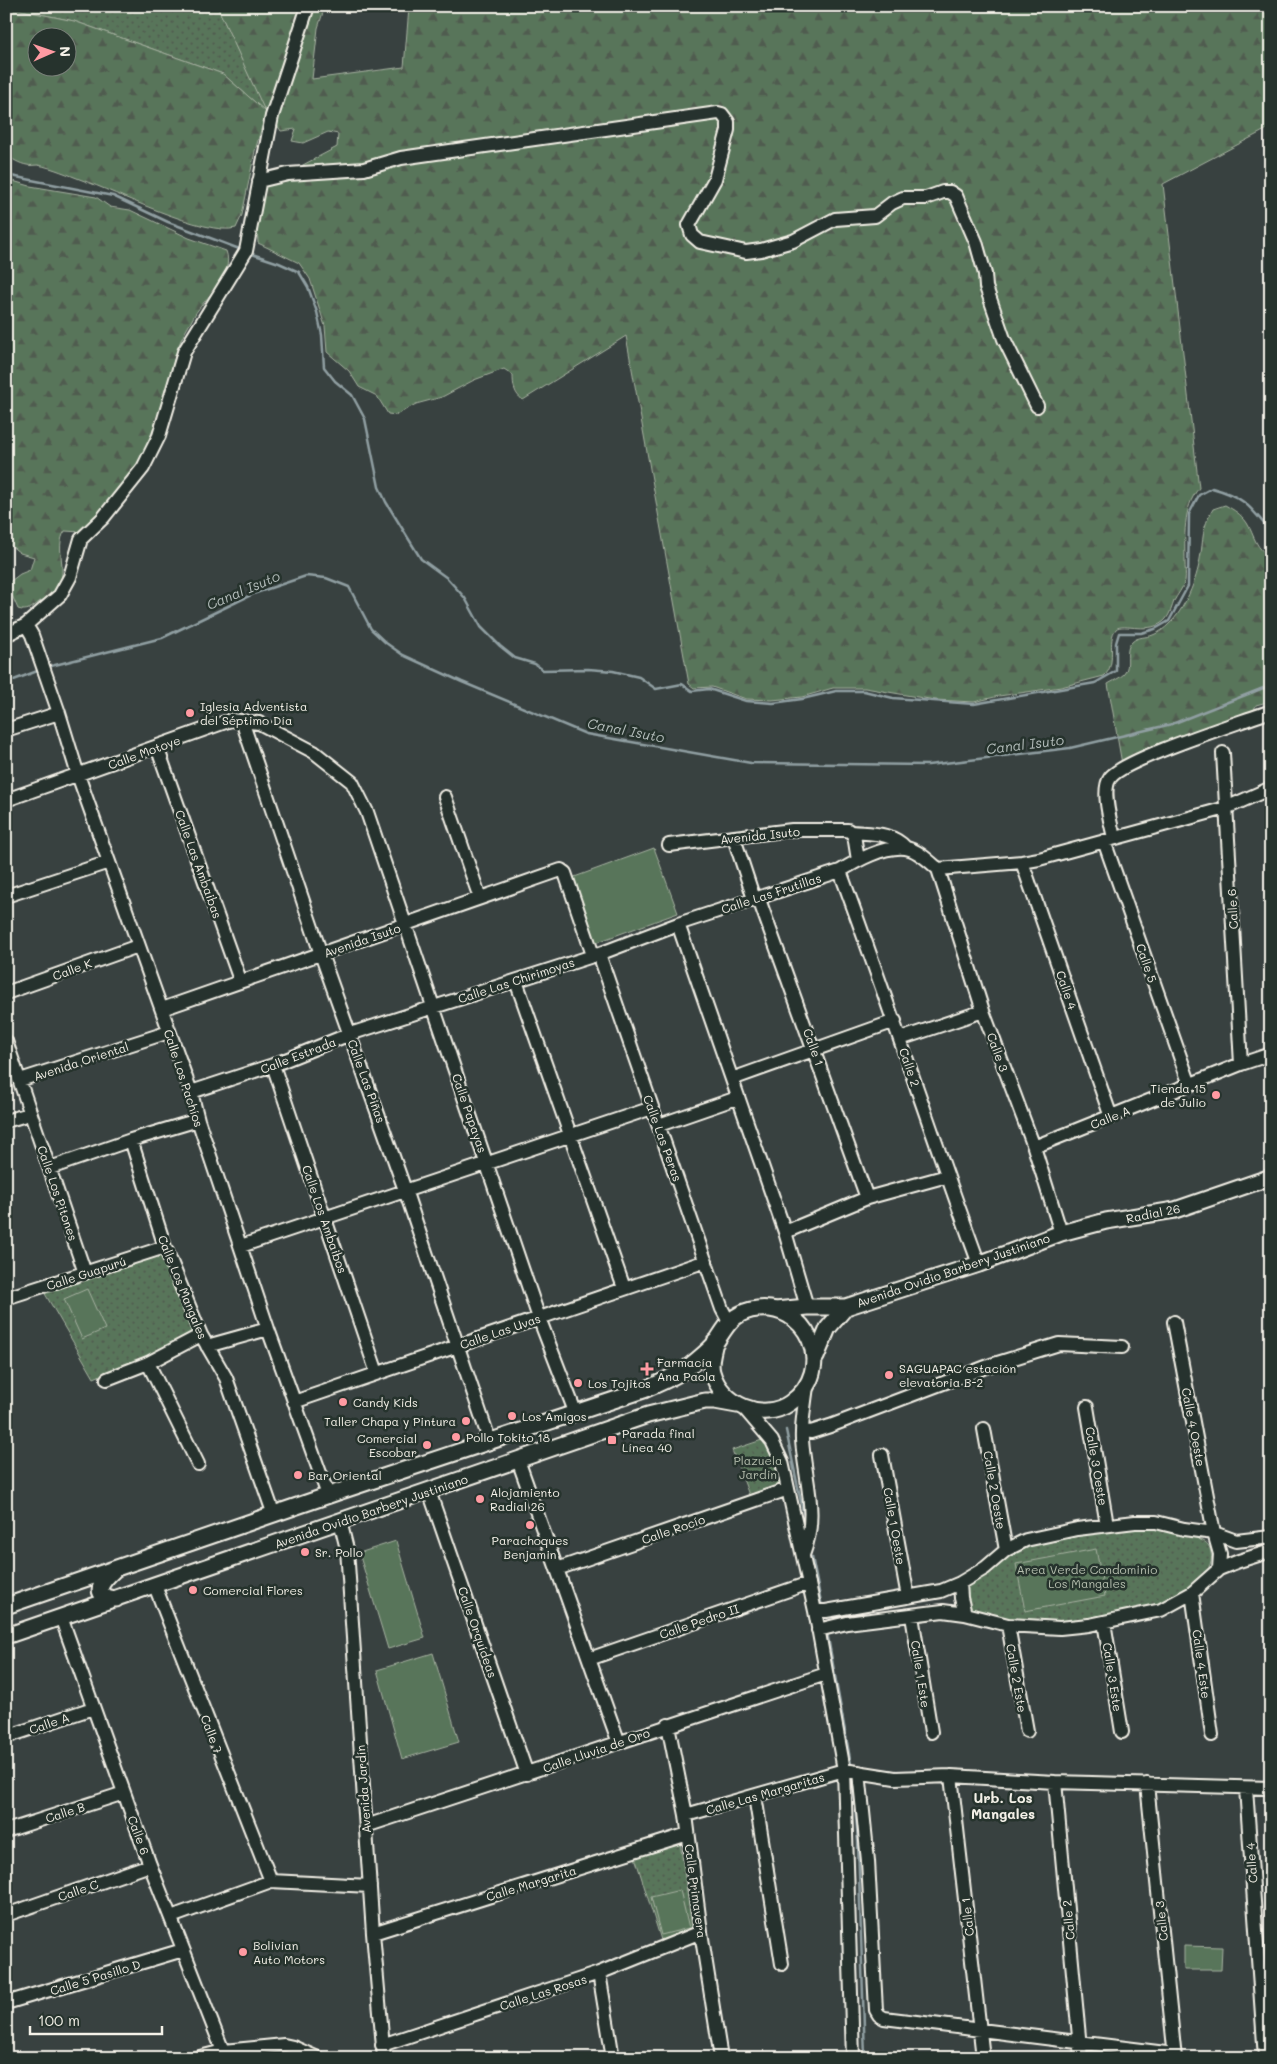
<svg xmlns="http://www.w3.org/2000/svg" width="1277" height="2064" font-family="Mali,sans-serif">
<defs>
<pattern id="green-dots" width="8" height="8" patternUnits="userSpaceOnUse" patternTransform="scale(1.25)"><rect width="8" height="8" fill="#59745a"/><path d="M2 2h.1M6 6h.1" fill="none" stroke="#505c4f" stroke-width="1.8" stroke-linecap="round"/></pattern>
<pattern id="forest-firs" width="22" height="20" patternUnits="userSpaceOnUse" patternTransform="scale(1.25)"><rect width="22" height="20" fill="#59745a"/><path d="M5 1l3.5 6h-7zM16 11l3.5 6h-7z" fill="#505c4f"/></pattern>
</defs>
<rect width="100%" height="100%" fill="#384140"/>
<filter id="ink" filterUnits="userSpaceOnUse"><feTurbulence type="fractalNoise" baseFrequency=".02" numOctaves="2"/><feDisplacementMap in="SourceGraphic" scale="10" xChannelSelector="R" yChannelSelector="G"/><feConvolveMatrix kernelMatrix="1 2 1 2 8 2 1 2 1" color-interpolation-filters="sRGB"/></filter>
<g filter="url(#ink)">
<!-- green -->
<path fill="url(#green-dots)" stroke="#a6b2a1" d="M217 6 266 112 223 74 74 21 6 7Z
M155 1256H162L167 1259 194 1331 191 1337 94 1378 44 1292Z
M765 1439 771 1448 783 1484 749 1495 732 1450Z
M1132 1525C1156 1528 1181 1530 1203 1541 1208 1543 1210 1547 1211 1553 1215 1573 1188 1590 1172 1598 1158 1605 1143 1608 1128 1611 1079 1622 1018 1631 971 1609 966 1599 964 1591 970 1582L1010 1554 1051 1538Z
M680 1842 692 1929 661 1940 635 1857Z"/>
<!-- forest -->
<path fill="url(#forest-firs)" stroke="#a6b2a1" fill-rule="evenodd" d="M217 6H325L318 28 312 79 404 67 409 8 407 6H1271V127L1163 184 1199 488C1182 508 1185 538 1185 562 1185 568 1186 575 1185 581 1183 588 1177 595 1174 601 1172 607 1170 614 1166 619 1151 636 1123 622 1116 629 1106 640 1118 664 1104 676L1061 687 999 696 974 702 935 700 865 688H833L802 697 772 700 746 699 712 687 694 688 689 684 626 336 523 400C514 394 513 385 513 375L504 369 474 380 442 397 416 404 396 415 388 414 377 396 359 387 349 371 327 352 325 326 310 279 299 263 258 243 257 223 263 186 337 147 338 134 328 132 303 143 292 141 296 129 281 131 277 125 279 111 266 112 255 151 242 215 236 228C206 237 114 191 82 180 69 175 53 168 38 165 34 165 30 166 27 165 20 164 12 159 6 155V7L74 21 223 74 265 111ZM38 38H68V68H38Z
M6 179 30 186 96 197 110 207 130 210 189 238 226 251C235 275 205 297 194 316 189 326 182 336 178 347 173 361 171 376 166 391 157 421 146 451 130 478 118 499 98 515 81 532L65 531C53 548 71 574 55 591 51 596 44 599 39 602 32 608 27 612 18 609L7 584 20 574 30 570 34 557 20 553 10 545 6 526Z
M1225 505C1234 510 1241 514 1247 523 1254 534 1256 552 1271 555V701L1256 705 1248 724 1235 731 1122 764 1108 684C1113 681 1120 678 1124 674 1132 665 1123 650 1132 642 1138 636 1146 638 1153 635 1159 633 1165 628 1169 624 1184 611 1197 579 1200 559 1204 538 1201 529 1213 509Z"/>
<!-- pitch -->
<path fill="#59745a" stroke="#a6b2a1" d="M654 848 678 913 592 944 569 879Z
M87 1289 105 1329 82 1339 64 1299Z
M396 1541 425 1638 388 1649 359 1553Z
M1096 1549 1105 1596 1025 1611 1016 1564Z
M433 1653 459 1742 402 1759 377 1670Z
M680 1890 689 1928 661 1935 651 1897Z
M1184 1946 1222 1947 1221 1970H1184Z"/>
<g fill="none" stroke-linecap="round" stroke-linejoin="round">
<!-- stream -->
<path stroke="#909fa2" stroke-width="2.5" d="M6 175 113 196 168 222 242 250
M249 253 279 263 299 272 308 287 317 312 322 335 324 367 335 381 352 395 365 419 379 487 386 502 421 559 447 578 465 598 481 627 500 646 515 658 535 664 543 670 588 669 613 671 639 677 656 689 682 684 692 691 709 689 746 701 773 703 802 699 836 691H864L893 698 974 704 1095 683 1116 671V643L1119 633H1141L1155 629 1169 621 1188 586 1189 514 1199 495 1212 488C1245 497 1250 507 1271 532
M47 667 162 638 253 594 306 576 326 578 349 587 371 629 386 643 403 655 462 682 586 734 751 763 928 765 1070 748 1172 724 1271 685
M6 683 40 670
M786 1430 805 1521
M812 1557 822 1607
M827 1632 851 1764
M853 1779 858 1842 865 2058"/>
<defs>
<path id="minor" d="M259 181 288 174 364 169 401 158 718 113 722 114 728 122V130L715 179 689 225 692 235 700 242 746 252 761 250 793 241 835 219 875 216 892 203 903 198H926L943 192H950L956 196 976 242 985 274 986 287 1004 339 1037 406
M26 625 32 635 59 713 78 775 191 1092 198 1120 268 1329 328 1495
M6 635 26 625 60 595 70 577 81 539 103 518 143 468 159 436 184 352 246 251 272 116 308 6
M242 721 321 954 405 1190 490 1442
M6 730 59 713
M157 747 240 980
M1223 753 1241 1064
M445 797 480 898
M6 800 231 720 259 723 314 752 352 782 367 812 539 1318 576 1414
M851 832C871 834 892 832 906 848
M734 838 754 899 761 905 867 1198
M1114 838C1111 823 1101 791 1110 778 1123 759 1242 722 1271 711
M1104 841 1190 1085
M669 845 792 830H848L854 835 858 860
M1022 862 1111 1117
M938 869 983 1011 1034 1147 1061 1233
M938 869 1022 862 1039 859 1226 808 1271 788
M840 871C888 1001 931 1133 979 1264
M6 896 109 862
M678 924 785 1232 807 1307
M599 954 722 1309 729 1322
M516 981 624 1288
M6 993 138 946
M162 1009 561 870 565 873 593 955
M900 1039 983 1011
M6 1041 85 1273
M273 1065 377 1373
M732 1079 895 1021
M20 1080 169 1032
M191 1092 273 1065 350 1034 599 954 678 924 840 871C858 860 883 846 905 848 917 849 930 862 938 869
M6 1121 29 1114
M659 1125 737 1098
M131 1140 165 1247 201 1335 226 1378 274 1515
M1034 1147 1241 1064 1271 1054
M50 1168 131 1140 198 1120
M785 1232 867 1198 947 1176
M241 1246 652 1108
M6 1298 165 1247
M1174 1322 1214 1533 1220 1554 1219 1569
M207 1346 268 1329
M148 1363 198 1464
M107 1379 148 1363 201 1335
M294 1402 706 1261
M1087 1407 1107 1525
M744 1408 772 1441 782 1462 815 1611 844 1770 853 2058
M984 1429 1006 1550
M803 1431 811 1432 830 1426 991 1365 1059 1344 1122 1347
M882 1455 908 1597
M518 1460 619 1743
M429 1491 527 1774
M340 1521 347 1549 373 1933 384 2058
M803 1555C819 1514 805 1481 802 1440 801 1423 805 1403 807 1386
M557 1569 788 1489
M960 1583 961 1598 965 1614
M155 1586 271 1881
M1192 1593 1212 1735
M815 1611H826L941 1591 960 1583 985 1568 1006 1550 1026 1540 1077 1529 1135 1522H1156L1184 1529 1214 1533 1236 1541 1271 1537
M912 1616 931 1732
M61 1617 150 1865 223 2051
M1104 1622 1122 1732
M1008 1625 1027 1731
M818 1630 847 1623 943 1611 965 1614 1008 1625 1060 1628 1089 1625 1161 1610 1192 1593 1219 1569 1239 1561 1271 1551
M589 1659 809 1583
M668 1725 686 1815 701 1932 721 2058
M6 1737 93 1708
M859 1772 868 1861 876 2010 879 2015 884 2018 1174 2054
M951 1776 983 2058
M1055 1782 1081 2058
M1147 1784 1175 2058
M1246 1788 1265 2058
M755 1796 782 1964
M686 1815 844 1770 895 1778 951 1776 1055 1782 1271 1788
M366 1826 826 1674
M6 1831 124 1793
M6 1915 150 1865
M171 1917 271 1881 370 1886
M373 1933 688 1834
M599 1973 613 2058
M6 2003 183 1950
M382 2045 599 1973 701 1932
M196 2058 223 2051 284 2045 293 2047 318 2058"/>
<path id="major" d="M775 1310 807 1307H846L979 1264 1061 1233 1106 1221 1175 1210 1271 1177
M816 1357 828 1328 846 1307
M114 1570C101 1582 90 1596 116 1599
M6 1606 338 1492 644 1390C660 1383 677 1376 691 1365 699 1358 710 1350 716 1342 726 1327 731 1315 751 1310 808 1298 838 1370 790 1403 762 1423 721 1404 712 1372 709 1362 713 1352 715 1342
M6 1636 648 1415 705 1401H715L737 1405"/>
</defs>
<!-- minor casing -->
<use href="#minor" stroke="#f4f1e8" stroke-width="16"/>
<!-- major casing -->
<use href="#major" stroke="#f4f1e8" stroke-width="19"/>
<!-- minor -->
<use href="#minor" stroke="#26332d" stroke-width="12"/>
<!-- major -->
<use href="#major" stroke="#26332d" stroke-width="15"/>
</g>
</g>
<!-- markers -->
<g fill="#ff9aa2" stroke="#26332d" stroke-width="2">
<circle cx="190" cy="713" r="5"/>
<circle cx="1216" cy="1095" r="5"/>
<path d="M644.5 1361.5h5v5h5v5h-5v5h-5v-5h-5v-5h5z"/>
<circle cx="889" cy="1375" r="5"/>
<circle cx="578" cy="1383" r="5"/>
<circle cx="343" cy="1402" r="5"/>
<circle cx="512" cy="1416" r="5"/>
<circle cx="466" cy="1421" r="5"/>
<circle cx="456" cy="1437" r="5"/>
<rect x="607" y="1435" width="10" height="10" rx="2.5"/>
<circle cx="427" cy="1445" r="5"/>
<circle cx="298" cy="1475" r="5"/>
<circle cx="480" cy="1499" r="5"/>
<circle cx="530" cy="1525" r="5"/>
<circle cx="305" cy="1552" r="5"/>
<circle cx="193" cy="1590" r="5"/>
<circle cx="243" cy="1952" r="5"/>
</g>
<g text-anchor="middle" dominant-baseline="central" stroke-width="5" stroke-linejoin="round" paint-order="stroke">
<!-- poi labels -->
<g font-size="12" fill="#f4f1e8" stroke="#26332d" text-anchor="start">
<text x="200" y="706">Iglesia Adventista<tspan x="200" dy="14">del Séptimo Día</tspan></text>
<text x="1206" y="1088" text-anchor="end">Tienda 15<tspan x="1206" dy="14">de Julio</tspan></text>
<text x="657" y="1362">Farmacía<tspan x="657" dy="14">Ana Paola</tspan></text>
<text x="899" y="1368">SAGUAPAC estación<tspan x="899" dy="14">elevatoria B-2</tspan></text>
<text x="588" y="1383">Los Tojitos</text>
<text x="353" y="1402">Candy Kids</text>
<text x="522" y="1416">Los Amigos</text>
<text x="456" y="1421" text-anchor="end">Taller Chapa y Pintura</text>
<text x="622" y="1433">Parada final<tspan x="622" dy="14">Línea 40</tspan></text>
<text x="466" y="1437">Pollo Tokito 18</text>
<text x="417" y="1438" text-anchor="end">Comercial<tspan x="417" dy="14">Escobar</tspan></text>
<text x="308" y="1475">Bar Oriental</text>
<text x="490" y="1492">Alojamiento<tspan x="490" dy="14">Radial 26</tspan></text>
<text x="530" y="1540" text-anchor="middle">Parachoques<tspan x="530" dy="14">Benjamin</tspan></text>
<text x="315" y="1552">Sr. Pollo</text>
<text x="203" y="1590">Comercial Flores</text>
<text x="253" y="1945">Bolivian<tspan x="253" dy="14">Auto Motors</tspan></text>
</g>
<!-- street labels -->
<g font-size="12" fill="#f4f1e8" stroke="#26332d">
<text transform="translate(144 752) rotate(-20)">Calle Motoye</text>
<text transform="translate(760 835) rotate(-6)">Avenida Isuto</text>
<text transform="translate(199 864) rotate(70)">Calle Las Ambaibas</text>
<text transform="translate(771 893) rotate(-18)">Calle Las Frutillas</text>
<text transform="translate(1232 909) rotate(-93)">Calle 6</text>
<text transform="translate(362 940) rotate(-19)">Avenida Isuto</text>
<text transform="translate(1147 963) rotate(71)">Calle 5</text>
<text transform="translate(72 969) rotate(-20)">Calle K</text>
<text transform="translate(516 980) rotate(-18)">Calle Las Chirimoyas</text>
<text transform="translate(1067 990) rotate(71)">Calle 4</text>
<text transform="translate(814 1047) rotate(70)">Calle 1</text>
<text transform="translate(998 1052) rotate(70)">Calle 3</text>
<text transform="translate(298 1055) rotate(-21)">Calle Estrada</text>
<text transform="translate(81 1061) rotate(-18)">Avenida Oriental</text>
<text transform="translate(910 1067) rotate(71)">Calle 2</text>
<text transform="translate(184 1078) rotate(72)">Calle Los Pachíos</text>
<text transform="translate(367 1081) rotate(70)">Calle Las Piñas</text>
<text transform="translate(470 1113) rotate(71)">Calle Papayas</text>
<text transform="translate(1110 1117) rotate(-22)">Calle A</text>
<text transform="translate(663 1138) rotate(70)">Calle Las Peras</text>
<text transform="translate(58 1193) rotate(71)">Calle Los Pitones</text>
<text transform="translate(1153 1213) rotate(-11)">Radial 26</text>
<text transform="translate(325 1219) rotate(71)">Calle Los Ambaibos</text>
<text transform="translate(953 1270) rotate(-19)">Avenida Ovidio Barbery Justiniano</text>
<text transform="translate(86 1273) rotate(-18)">Calle Guapurú</text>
<text transform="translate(183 1287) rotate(68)">Calle Los Mangales</text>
<text transform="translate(500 1331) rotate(-19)">Calle Las Uvas</text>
<text transform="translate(1194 1427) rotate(79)">Calle 4 Oeste</text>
<text transform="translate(1097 1466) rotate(80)">Calle 3 Oeste</text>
<text transform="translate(995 1490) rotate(80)">Calle 2 Oeste</text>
<text transform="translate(371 1511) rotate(-19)">Avenida Ovidio Barbery Justiniano</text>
<text transform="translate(895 1526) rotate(80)">Calle 1 Oeste</text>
<text transform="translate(673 1529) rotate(-19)">Calle Rocío</text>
<text transform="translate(699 1621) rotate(-19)">Calle Pedro II</text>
<text transform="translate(478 1632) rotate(71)">Calle Orquídeas</text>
<text transform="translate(1202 1664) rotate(82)">Calle 4 Este</text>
<text transform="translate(921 1674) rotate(81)">Calle 1 Este</text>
<text transform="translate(1113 1677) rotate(81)">Calle 3 Este</text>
<text transform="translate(1017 1678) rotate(80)">Calle 2 Este</text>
<text transform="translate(49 1723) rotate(-19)">Calle A</text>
<text transform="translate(212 1734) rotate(69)">Calle 7</text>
<text transform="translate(596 1750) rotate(-19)">Calle Lluvia de Oro</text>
<text transform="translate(363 1789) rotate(-94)">Avenida Jardín</text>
<text transform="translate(765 1793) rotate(-16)">Calle Las Margaritas</text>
<text transform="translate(65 1812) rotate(-18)">Calle B</text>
<text transform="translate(139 1835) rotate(70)">Calle 6</text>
<text transform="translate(1251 1863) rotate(-94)">Calle 4</text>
<text transform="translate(531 1883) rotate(-17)">Calle Margarita</text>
<text transform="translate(78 1890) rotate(-19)">Calle C</text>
<text transform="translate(696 1891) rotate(82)">Calle Primavera</text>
<text transform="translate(967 1917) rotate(-96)">Calle 1</text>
<text transform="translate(1068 1920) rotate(-95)">Calle 2</text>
<text transform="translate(1161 1921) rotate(-96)">Calle 3</text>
<text transform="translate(95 1977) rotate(-17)">Calle 5 Pasillo D</text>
<text transform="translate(543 1992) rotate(-18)">Calle Las Rosas</text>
</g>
<!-- park labels -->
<g font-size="12" fill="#b6bfaf" stroke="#26332d">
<text x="758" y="1460">Plazuela<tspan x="758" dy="14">Jardin</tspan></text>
<text x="1087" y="1569">Area Verde Condominio<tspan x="1087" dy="14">Los Mangales</tspan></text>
</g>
<!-- water labels -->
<g font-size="14" font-style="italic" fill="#b2bbb9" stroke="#26332d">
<text transform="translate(243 590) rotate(-23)">Canal Isuto</text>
<text transform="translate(626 730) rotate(11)">Canal Isuto</text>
<text transform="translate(1025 744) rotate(-7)">Canal Isuto</text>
</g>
<!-- neighbourhood labels -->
<g font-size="14" font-weight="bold" fill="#f4f1e8" stroke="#26332d">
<text x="1003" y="1797">Urb. Los<tspan x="1003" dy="16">Mangales</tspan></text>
</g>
</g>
<!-- margin -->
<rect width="1277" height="2064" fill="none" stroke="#26332d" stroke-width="25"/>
<rect x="12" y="12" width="1252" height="2039" fill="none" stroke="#f4f1e8" stroke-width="2" filter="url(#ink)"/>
<!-- north arrow -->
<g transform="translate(52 52) rotate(88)"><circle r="24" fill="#26332d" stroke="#787f78"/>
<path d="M0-4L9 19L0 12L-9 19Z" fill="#ff9aa2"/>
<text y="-8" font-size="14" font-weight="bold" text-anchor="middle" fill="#f4f1e8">N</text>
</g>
<!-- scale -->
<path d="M30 2026v8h132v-8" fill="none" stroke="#f4f1e8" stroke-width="2.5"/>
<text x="38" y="2026" font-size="15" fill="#f4f1e8" stroke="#26332d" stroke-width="4" paint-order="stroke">100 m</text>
</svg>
